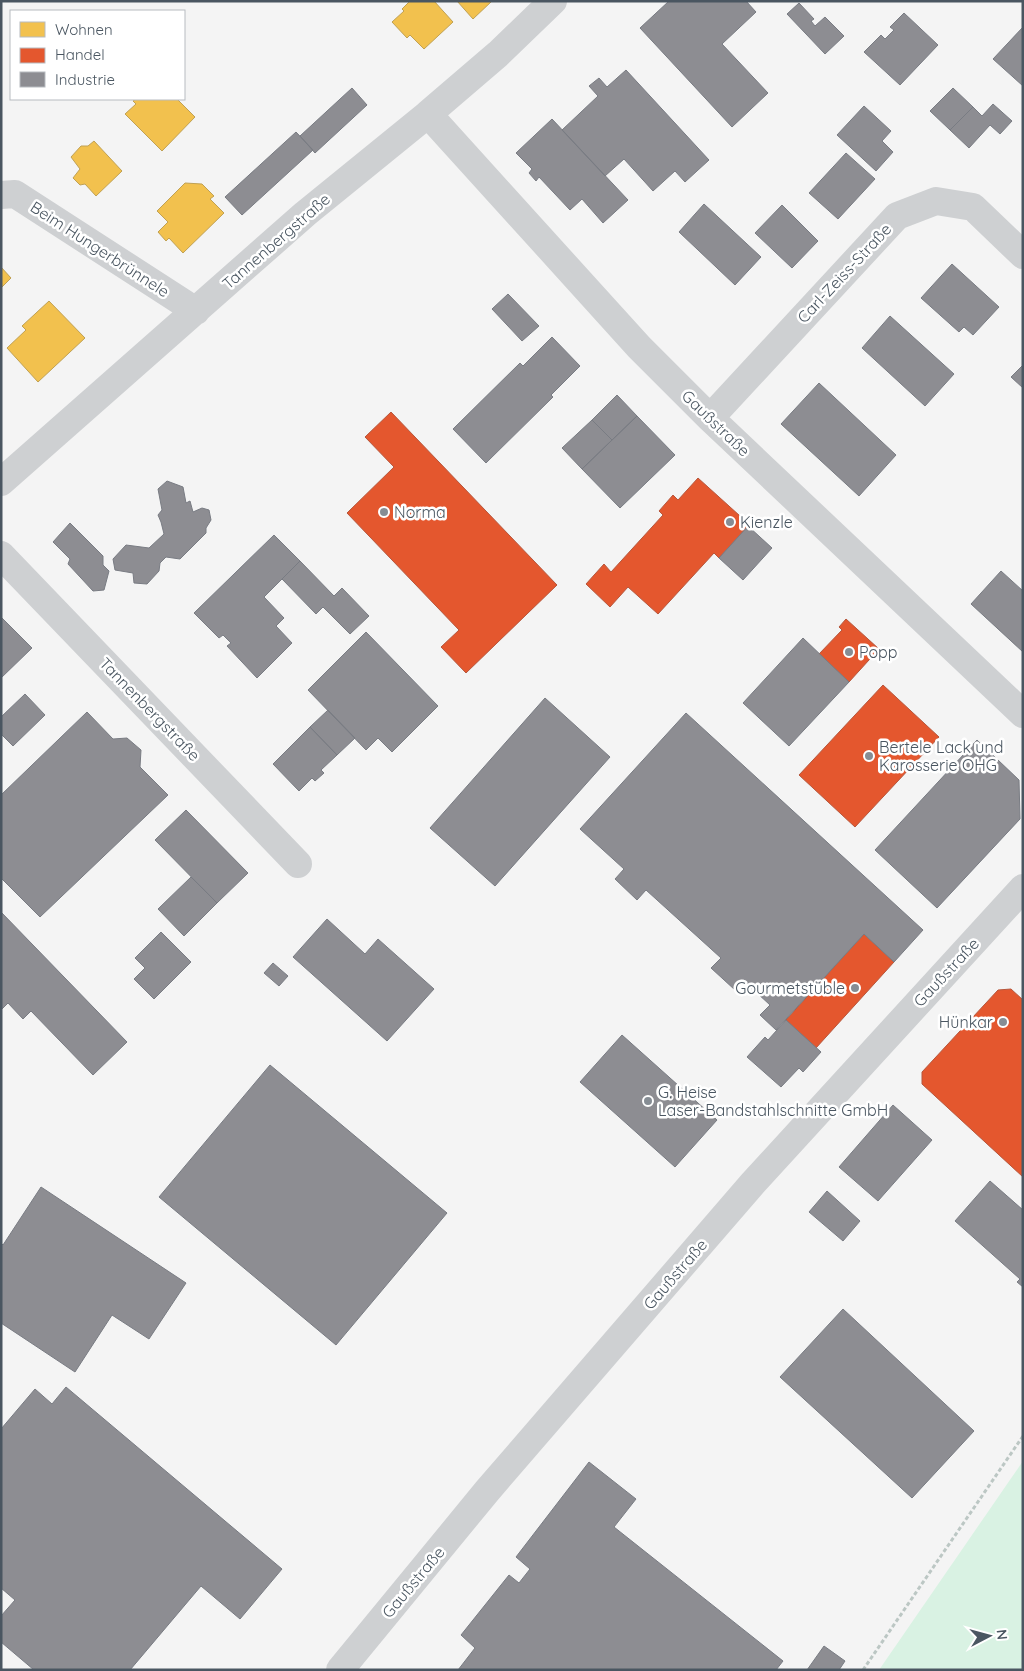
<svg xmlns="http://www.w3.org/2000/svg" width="1024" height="1671" font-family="Quicksand,sans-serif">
<rect width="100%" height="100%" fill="#f4f4f4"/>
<!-- green -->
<path fill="#d9f2e3" d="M1023 1461V1670H879Z"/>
<!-- homes -->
<path fill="#f2c14e" stroke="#c0a154" d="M410 1H434L453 22 424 49 410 35 407 38 392 22 404 11 402 9Z
M457 1H492L473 19Z
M136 99H177L195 117 162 151 125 114 136 104 133 101Z
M94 141 122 171 96 196 85 184 80 185 73 178 80 169 71 157 81 146H88Z
M185 183 202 184 214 196 210 199 224 213 183 253 169 238 166 241 158 232 168 222 157 211Z
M1 267 11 278 1 288Z
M49 301 85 338 38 382 7 348 26 330 22 326Z"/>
<!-- shops -->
<path fill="#e4572e" stroke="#b6573d" d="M391 412 557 585 466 673 441 647 459 630 347 513 394 467 365 437Z
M698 478 750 525 719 558 714 553 658 614 628 587 610 607 586 584 604 564 611 572 663 515 659 511 673 495 678 500Z
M846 619 879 649 849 682 819 654 842 630 839 627Z
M883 685 939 737 855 827 799 775Z
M864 934 894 962 816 1048 786 1020Z
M1011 989 1023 1000V1177L922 1084V1072L998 990Z"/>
<!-- industry -->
<path fill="#8d8d92" stroke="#797c83" d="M669 1H746L756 12 722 44 768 93 732 127 640 28Z
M799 3 814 19 811 21 815 26 825 17 844 36 825 54 787 14Z
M904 13 938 45 900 85 864 52 881 35 885 39 894 30 890 27Z
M1023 27V86L993 59Z
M626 70 709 160 685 182 675 171 653 191 624 159 605 176 562 130 598 96 589 86 599 78 607 87Z
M352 88 367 105 315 153 300 136Z
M953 88 973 107 950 130 930 111Z
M993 104 1012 121 1000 134 990 125 969 148 950 130 973 107 982 116Z
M864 106 891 131 882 141 893 152 876 171 837 135Z
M552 119 628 200 603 223 582 199 570 210 539 177 536 181 529 173 532 169 516 153Z
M296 132 313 150 242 215 225 197Z
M846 153 875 179 838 219 809 193Z
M704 204 761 257 735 285 679 232Z
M782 205 818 241 792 268 755 233Z
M952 264 999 307 973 335 964 327 959 332 921 298Z
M508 294 539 326 522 341 492 309Z
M890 316 954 374 925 406 862 348Z
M552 337 580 366 551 395 553 397 486 463 453 429 520 363 523 366Z
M1023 365V388L1011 377Z
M819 383 896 455 859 496 781 424Z
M617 395 637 416 612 440 592 420Z
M637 416 675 455 620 508 582 469Z
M592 420 612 440 582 469 562 448Z
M167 481 183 487 186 503 190 501 193 512 202 508 209 510 211 520 206 528V533L180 559 166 557 160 563 159 571 147 584 134 583 133 573 115 570 113 559 126 545 149 548 164 534 161 522 158 515 162 510 158 489Z
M70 523 103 556V565L109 571 104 590 93 591 68 564 70 559 53 542Z
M748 526 772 548 743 580 719 558Z
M274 535 300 561 264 597 284 618 276 626 292 643 257 678 227 646 231 643 223 635 219 638 194 613Z
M300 561 334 596 342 588 369 616 350 634 323 607 316 614 282 579Z
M1001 571 1023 591V652L971 604Z
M1 617 32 648 1 678Z
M366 632 438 706 392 752 378 738 366 750 308 690Z
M803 638 849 682 789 746 743 703Z
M25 694 45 715 13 746 1 734V717Z
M545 698 610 757 495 886 430 828Z
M328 710 355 738 337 755 310 727Z
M87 712 113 739 127 738 141 750 140 767 168 795 40 917 1 878V795Z
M686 713 923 930 894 962 864 934 776 1030 760 1015 770 1005 743 980 735 990 711 968 721 958 646 890 637 900 615 879 624 869 580 829Z
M310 727 337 755 321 770 324 773 315 781 312 778 299 791 273 764Z
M977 740 1019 780 1020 819 937 908 875 850Z
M186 810 248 873 217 903 155 840Z
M191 877 217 903 184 936 158 909Z
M1 912 127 1042 93 1075 31 1011 23 1019 8 1003 1 1010Z
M327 919 365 954 378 939 434 989 387 1041 293 957Z
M161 932 191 962 154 999 134 979 145 968 135 958Z
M273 963 288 976 279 986 264 973Z
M786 1020 821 1052 803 1072 799 1068 781 1087 747 1057 765 1037 768 1040Z
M622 1035 717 1120 675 1167 580 1082Z
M270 1065 447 1213 336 1345 159 1197Z
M893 1105 932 1140 878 1201 839 1167Z
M990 1181 1023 1210V1287L1017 1282 1020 1279 955 1221Z
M41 1187 186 1283 149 1339 112 1315 75 1372 1 1323V1243L3 1245Z
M827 1191 860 1221 843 1241 809 1212Z
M843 1309 974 1431 912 1498 780 1377Z
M66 1387 282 1569 240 1619 201 1586 130 1670H34L1 1642V1616L15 1600 1 1588V1429L35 1389 52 1404Z
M589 1462 636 1499 614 1527 783 1661 776 1670H458L475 1648 461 1635 509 1575 519 1583 530 1569 516 1557Z
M824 1646 845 1661 839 1670H807Z"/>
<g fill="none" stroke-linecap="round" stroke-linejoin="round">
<!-- path -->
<path stroke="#bcc7c4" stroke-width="3" stroke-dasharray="4 2.5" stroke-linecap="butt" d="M863 1670 1023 1436"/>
<!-- minor -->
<path stroke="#ced0d2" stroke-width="28" d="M428 114 639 347 710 418 1023 714
M1 195 15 194 196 311
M710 418 897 216 936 201 973 207 1023 255
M1 482 305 214 428 114 498 54 553 1
M1 555 298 864
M340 1670 487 1491 753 1183 1023 888"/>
</g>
<!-- markers -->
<g fill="#868d94" stroke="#fff" stroke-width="2">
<circle cx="384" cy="512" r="5"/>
<circle cx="730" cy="522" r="5"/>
<circle cx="849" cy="652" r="5"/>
<circle cx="869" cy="756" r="5"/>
<circle cx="855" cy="988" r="5"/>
<circle cx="1003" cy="1022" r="5"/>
<circle cx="648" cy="1101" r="5"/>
</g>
<g text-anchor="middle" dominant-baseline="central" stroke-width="5" stroke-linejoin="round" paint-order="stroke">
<!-- street labels -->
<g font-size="16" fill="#4a5661" stroke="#fff">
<text transform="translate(276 241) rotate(-41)">Tannenbergstraße</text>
<text transform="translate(100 249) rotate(33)">Beim Hungerbrünnele</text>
<text transform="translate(844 273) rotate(-47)">Carl-Zeiss-Straße</text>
<text transform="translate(716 423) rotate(44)">Gaußstraße</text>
<text transform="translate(150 709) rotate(46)">Tannenbergstraße</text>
<text transform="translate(946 972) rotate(-47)">Gaußstraße</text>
<text transform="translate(675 1274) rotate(-49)">Gaußstraße</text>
<text transform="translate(413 1582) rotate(-50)">Gaußstraße</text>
</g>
<!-- poi labels -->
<g font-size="16" fill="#4a5661" stroke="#fff" text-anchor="start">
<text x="394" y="512">Norma</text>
<text x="740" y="522">Kienzle</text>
<text x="859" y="652">Popp</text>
<text x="879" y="747">Bertele Lack und<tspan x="879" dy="18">Karosserie OHG</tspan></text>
<text x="845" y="988" text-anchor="end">Gourmetstüble</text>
<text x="993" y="1022" text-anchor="end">Hünkar</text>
<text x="658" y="1092">G. Heise<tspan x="658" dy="18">Laser-Bandstahlschnitte GmbH</tspan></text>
</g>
</g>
<!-- border -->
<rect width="1024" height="1671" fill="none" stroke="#4a5661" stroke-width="5"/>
<!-- legend -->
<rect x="10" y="10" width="175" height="90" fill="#ffffff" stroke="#b7bbc0"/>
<rect x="20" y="22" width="25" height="15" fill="#f2c14e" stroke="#b7bbc0"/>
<text x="55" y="35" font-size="15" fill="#4a5661">Wohnen</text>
<rect x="20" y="48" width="25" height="15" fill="#e4572e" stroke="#b7bbc0"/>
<text x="55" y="60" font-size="15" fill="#4a5661">Handel</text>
<rect x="20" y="72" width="25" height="15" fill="#8d8d92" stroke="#b7bbc0"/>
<text x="55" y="85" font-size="15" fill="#4a5661">Industrie</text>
<!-- north arrow -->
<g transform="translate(989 1636) rotate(84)" stroke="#ffffff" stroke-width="4" paint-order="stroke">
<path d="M0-4L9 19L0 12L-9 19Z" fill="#4a5661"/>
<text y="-8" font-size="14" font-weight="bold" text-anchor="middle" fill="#4a5661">N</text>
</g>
</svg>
